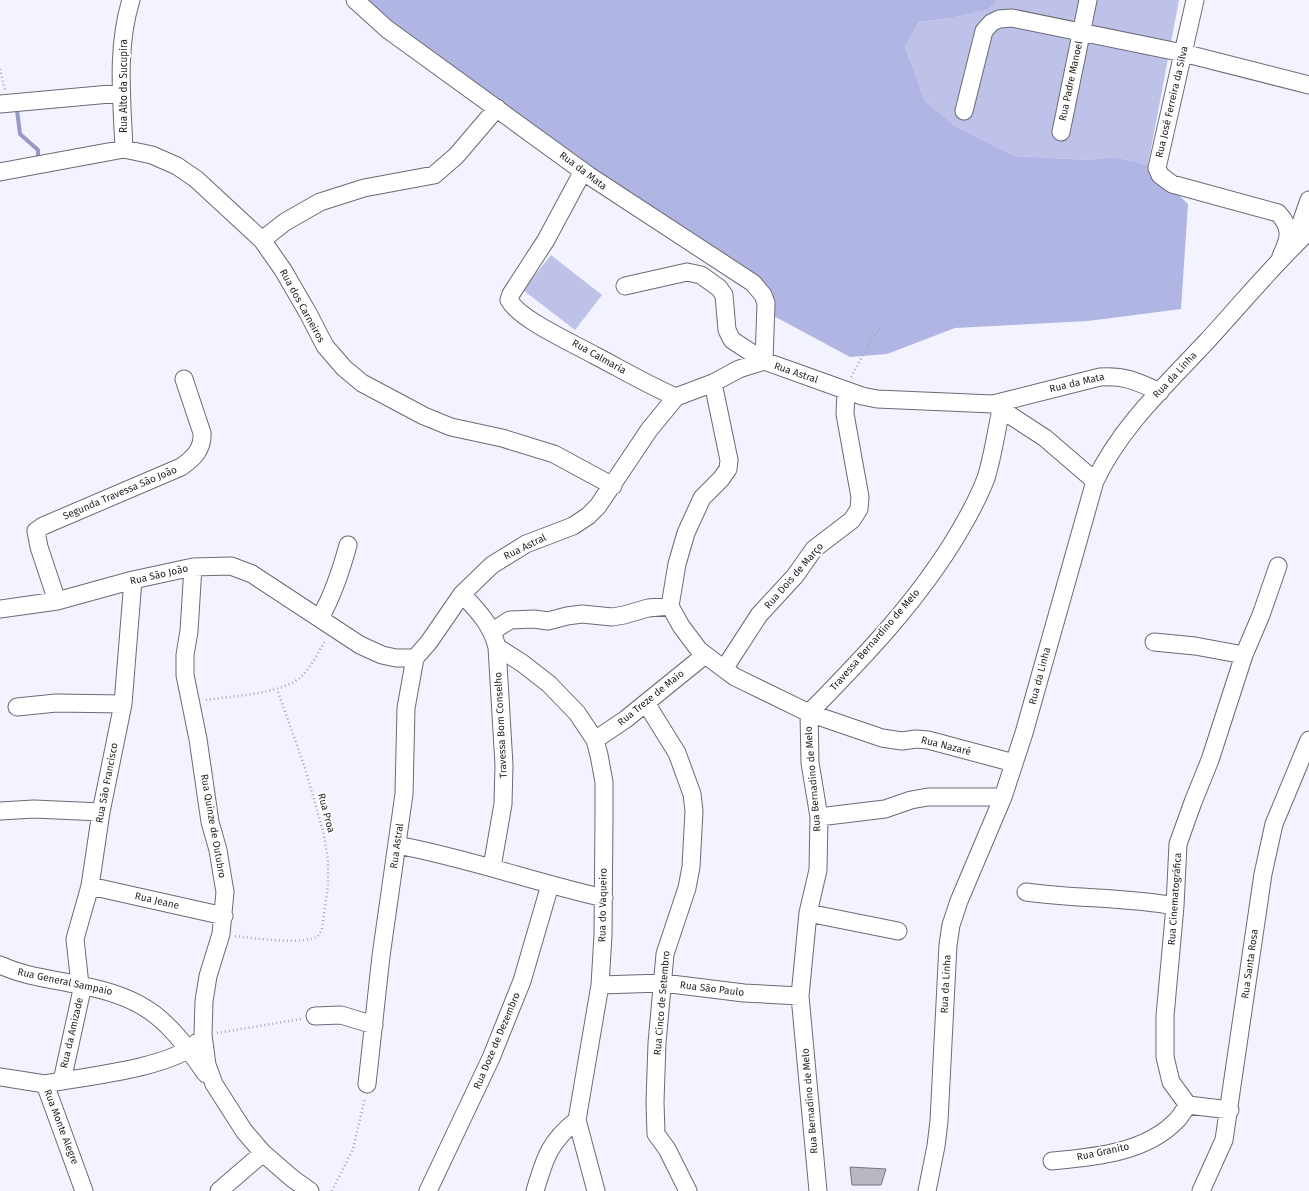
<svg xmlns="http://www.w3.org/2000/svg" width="1309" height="1191" font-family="'Fira Sans',sans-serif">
<rect width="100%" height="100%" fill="#f2f3fe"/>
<!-- green -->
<path fill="#bec1e8" d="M998 0H1179L1148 165 1115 157 1089 160 1014 156 955 126 925 101 905 47 919 22 952 18 987 10Z
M551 255 602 295 575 330 523 290Z"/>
<!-- forest -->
<path fill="#b1b5e4" d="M356 0H998L987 10 952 18 919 22 905 47 925 101 955 126 1014 156 1089 160 1115 157 1148 165 1188 204 1181 309 1088 321 955 328 887 354 850 357 770 314 768 289 389 30Z"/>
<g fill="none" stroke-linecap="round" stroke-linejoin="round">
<!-- stream -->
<path stroke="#9699c7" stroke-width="4" d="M17 110 20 134 38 150V160"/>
</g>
<!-- building -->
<path fill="#b7b8c2" stroke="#757680" d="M850 1167 886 1169 881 1185H852Z"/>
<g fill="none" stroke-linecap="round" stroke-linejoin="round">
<defs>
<path id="minor" d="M355 0 387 29 588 175 753 283 763 295 766 303 764 361
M1195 0 1157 168 1160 175 1172 184 1278 213C1292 228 1290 238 1281 256
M0 104 121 93
M964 111 984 31 991 23 999 19 1012 18 1183 53 1309 85
M1061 132 1088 0
M124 149C122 100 116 48 131 0
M583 171 546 240 511 294 509 300C520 320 573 343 594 355 621 369 648 385 676 397
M0 172 124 149 152 155 177 166 196 179 262 240 283 270 308 313 325 346 344 368 362 383 424 416 451 427 502 438 554 454 613 486
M262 240 285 222 320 202 364 188 434 175 456 156 497 108
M1294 243 1309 200
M625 286 687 272 701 275 719 288 724 295 727 330 732 340 764 361 862 396 877 399 993 404 1045 438 1095 481
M713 383 729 460 728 469 721 479 702 498 686 533 677 564 670 606 681 626 699 650 724 669 735 677 809 713 882 738 902 741 916 739 928 740 1014 763
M993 404 1100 377C1125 375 1138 382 1160 392
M193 567 189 631 185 655V675L198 739 210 822 218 850 225 892 221 934 208 976 204 1001 203 1035 207 1065 214 1084 244 1131 263 1153 293 1179 310 1191
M462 594C478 611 491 624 497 647L504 765 503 804 492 867
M57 601 39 547 36 531 43 526 181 467C194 458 203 449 202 433L184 379
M0 609 57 601 133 580 193 567 231 566 252 574 360 645 382 655 396 658H415
M320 618C333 595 341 571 348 545
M493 631 510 620 534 619 548 621 567 616 582 614 612 617 624 615 648 608 670 606
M1154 642 1195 646 1244 655
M497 647 522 663 549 684 577 713 595 740 599 755 604 782V816L603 935 600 985 577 1120 596 1191
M724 669 759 615 795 576 814 549 852 520 859 509 860 497 845 414 846 391
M646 703 677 753 692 794 694 811 691 867 687 888 665 954 657 1043 655 1102 656 1134 667 1149 688 1191
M17 707 56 703 123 704
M809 713 810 763 819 817 818 870 808 913 800 996 818 1191
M809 713C864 657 919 600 959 532 969 515 979 497 986 478 993 456 996 432 1001 410
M595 740 626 719 705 655
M0 811 34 809 101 812
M819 817 885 809 911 800 928 797H1003
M397 845C467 858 534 882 604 898
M90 886 224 916
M1026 892C1075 899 1126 897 1175 906
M808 913 898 931
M0 965C26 977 52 979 79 985 147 997 168 1020 206 1074
M80 985 75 939 90 886 101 812 123 704 133 580
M600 985 663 983 744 993 800 996
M315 1016 341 1015 374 1025
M0 1077 45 1084 84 1191
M62 1081 83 985
M45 1084C81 1077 172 1068 196 1043
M367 1084 381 956 404 794 406 708 415 658 429 642 462 594 492 565 526 544 573 526 588 516 598 506 649 430 676 397 713 383 739 369 764 361
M1230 1110 1188 1105 1171 1082 1165 1057V1016L1175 906 1178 844 1193 802 1210 760 1244 655 1261 615 1278 566
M1052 1161C1094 1157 1146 1153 1177 1120 1181 1116 1184 1110 1188 1105
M219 1191 263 1153
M428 1191 491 1058 522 981 550 885
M535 1191C545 1158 549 1142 577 1120
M927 1191 936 1146 939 1121 948 945 951 925 959 901 1003 797 1024 733 1095 481C1121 426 1167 384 1208 340 1241 304 1273 265 1309 231
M1201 1191 1224 1140 1263 874 1274 824 1309 740"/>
</defs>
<!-- minor casing -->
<use href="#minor" stroke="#6a6b74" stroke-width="19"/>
<!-- path -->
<path stroke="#a7a8b0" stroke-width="2.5" stroke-dasharray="1 3" stroke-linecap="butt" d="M0 69 5 90
M851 377 871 340 883 325
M206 700C232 696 282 694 301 677 311 667 318 653 325 641
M235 936C252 938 308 946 319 935L322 929 328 885V860L324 835 305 768 277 689
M217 1033 301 1019
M332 1191 353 1149 365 1098"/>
<!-- minor -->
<use href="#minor" stroke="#fff" stroke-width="17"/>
</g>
<g text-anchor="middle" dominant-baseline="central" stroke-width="4" stroke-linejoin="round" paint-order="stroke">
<!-- street labels -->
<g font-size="10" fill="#26262a" stroke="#fff">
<text transform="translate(1071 81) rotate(-78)">Rua Padre Manoel</text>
<text transform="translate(124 86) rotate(-90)">Rua Alto da Sucupira</text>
<text transform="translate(1172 102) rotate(-77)">Rua José Ferreira da Silva</text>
<text transform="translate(583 171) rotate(37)">Rua da Mata</text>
<text transform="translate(302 306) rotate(61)">Rua dos Carneiros</text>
<text transform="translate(599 357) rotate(29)">Rua Calmaria</text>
<text transform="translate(796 373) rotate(19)">Rua Astral</text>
<text transform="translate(1175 375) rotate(-47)">Rua da Linha</text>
<text transform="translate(1077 383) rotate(-13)">Rua da Mata</text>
<text transform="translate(120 493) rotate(-23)">Segunda Travessa São João</text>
<text transform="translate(525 547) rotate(-26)">Rua Astral</text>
<text transform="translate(159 575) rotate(-13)">Rua São João</text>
<text transform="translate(794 576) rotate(-49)">Rua Dois de Março</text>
<text transform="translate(875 640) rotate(-49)">Travessa Bernardino de Melo</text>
<text transform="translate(1040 676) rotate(-75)">Rua da Linha</text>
<text transform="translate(651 698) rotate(-39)">Rua Treze de Maio</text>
<text transform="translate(501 725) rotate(-93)">Travessa Bom Conselho</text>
<text transform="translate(946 746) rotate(14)">Rua Nazaré</text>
<text transform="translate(813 779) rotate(-95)">Rua Bernadino de Melo</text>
<text transform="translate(107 783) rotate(-79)">Rua São Francisco</text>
<text transform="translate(326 813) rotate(75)">Rua Proa</text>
<text transform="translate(213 826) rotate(80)">Rua Quinze de Outubro</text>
<text transform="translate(397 846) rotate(-82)">Rua Astral</text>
<text transform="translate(1175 899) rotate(-86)">Rua Cinematográfica</text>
<text transform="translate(157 901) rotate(13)">Rua Jeane</text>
<text transform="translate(603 905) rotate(-89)">Rua do Vaqueiro</text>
<text transform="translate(1250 964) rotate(-82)">Rua Santa Rosa</text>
<text transform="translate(65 982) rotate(12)">Rua General Sampaio</text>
<text transform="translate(946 984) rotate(-87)">Rua da Linha</text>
<text transform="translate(712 989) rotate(7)">Rua São Paulo</text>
<text transform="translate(662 1003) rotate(-85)">Rua Cinco de Setembro</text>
<text transform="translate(72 1033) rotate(-77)">Rua da Amizade</text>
<text transform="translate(497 1041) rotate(-67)">Rua Doze de Dezembro</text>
<text transform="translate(810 1101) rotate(-95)">Rua Bernadino de Melo</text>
<text transform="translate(61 1127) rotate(69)">Rua Monte Alegre</text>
<text transform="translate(1103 1152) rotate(-12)">Rua Granito</text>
</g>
</g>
</svg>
